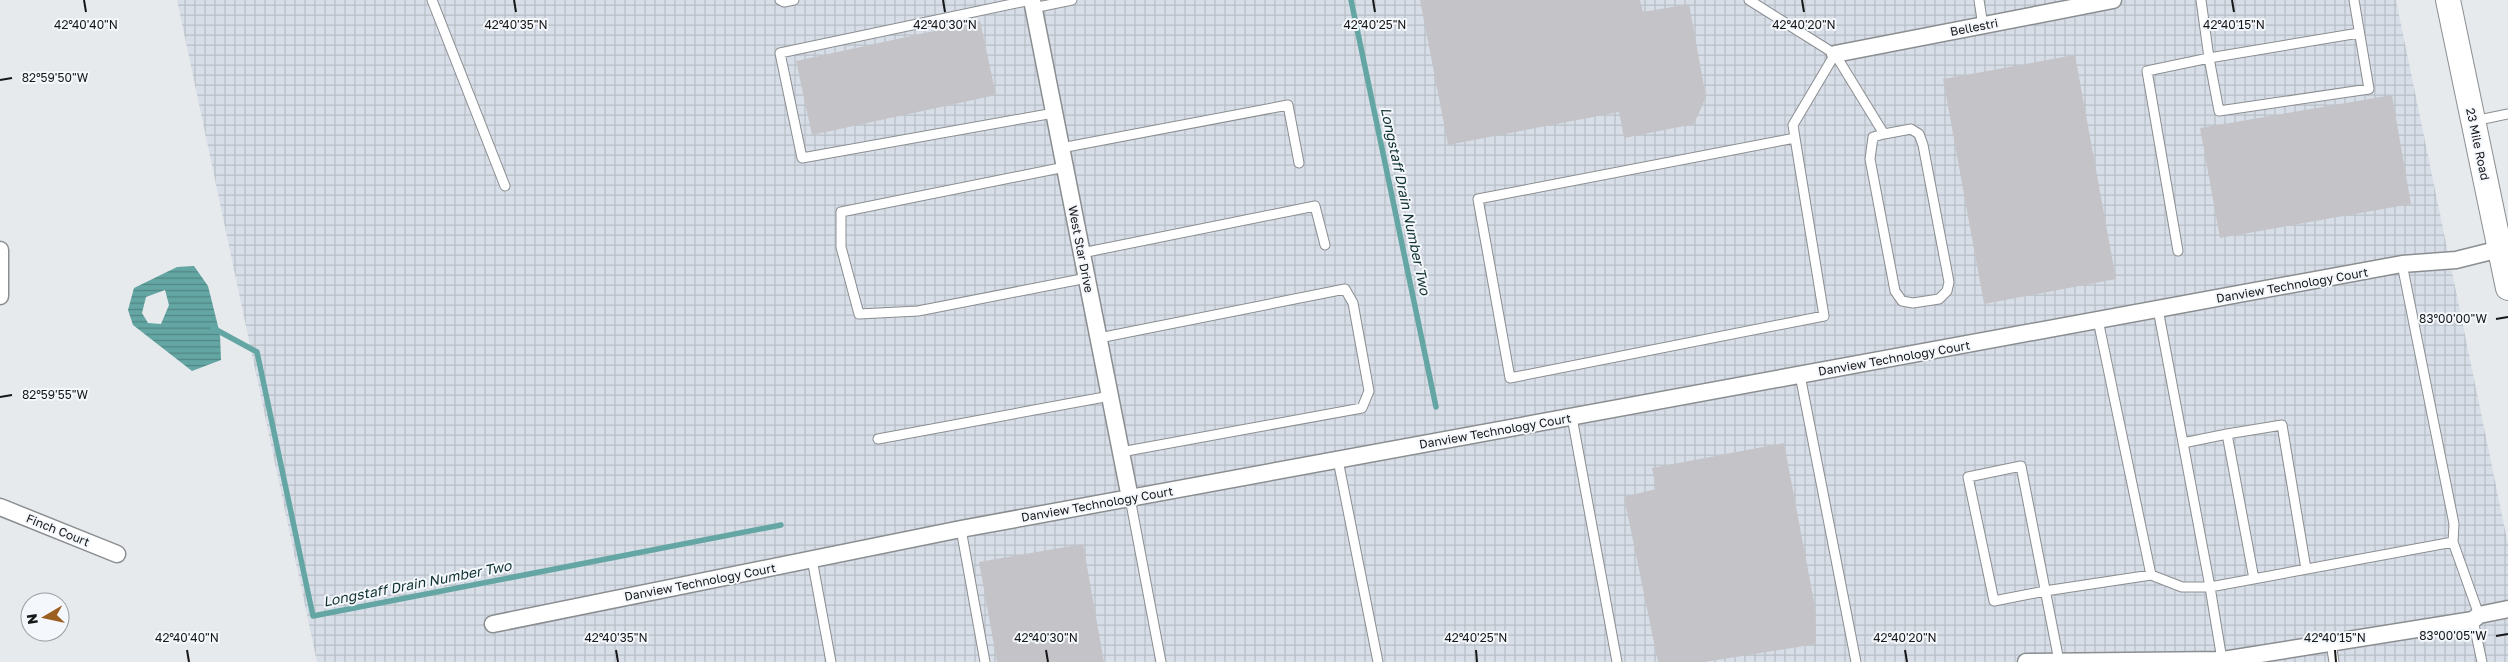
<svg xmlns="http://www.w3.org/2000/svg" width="2508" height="662" font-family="'Golos Text',sans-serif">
<defs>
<pattern id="industrial-grid" width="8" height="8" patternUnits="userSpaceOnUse" patternTransform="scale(1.25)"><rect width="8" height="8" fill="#d7dee8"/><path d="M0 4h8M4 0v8" fill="none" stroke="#b8bec6"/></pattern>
<pattern id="water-rules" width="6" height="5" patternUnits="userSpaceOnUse" patternTransform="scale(1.25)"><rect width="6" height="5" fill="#64a6a3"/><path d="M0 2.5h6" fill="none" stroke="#518684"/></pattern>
</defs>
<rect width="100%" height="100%" fill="#e7eaed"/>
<!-- industrial -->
<path fill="url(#industrial-grid)" d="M177 0H2396L2508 544V662H317Z"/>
<!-- water -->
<path fill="url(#water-rules)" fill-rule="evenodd" d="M194 266 208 286 220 334 221 360 192 371 133 325 128 310 134 288 177 267ZM165 290 169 305 161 324 148 323 142 313 146 297Z"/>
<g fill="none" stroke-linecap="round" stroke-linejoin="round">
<!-- stream -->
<path stroke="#64a6a3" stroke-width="5.5" d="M1351 0 1436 407
M213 328 257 352 313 616 781 525"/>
</g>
<!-- building -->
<path fill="#c4c4c8" d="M1420 0H1640L1643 12 1689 4 1706 97 1694 124 1624 138 1619 112 1448 145Z
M980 21 996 95 812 135 796 61Z
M2075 55 2116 279 1984 304 1943 79Z
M2392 95 2411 204 2220 238 2200 128Z
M1784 443 1815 607 1816 644 1705 662H1658L1624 497 1656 489 1652 468Z
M1083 544 1104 662H997L979 562Z"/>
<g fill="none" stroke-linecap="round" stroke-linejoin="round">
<defs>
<path id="lane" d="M432 0 505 186
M780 0 784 2 794 0
M1031 0 780 53 802 158 1054 113
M1749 0 1835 54 1884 134 1873 137 1870 159 1895 291 1902 301 1913 303 1939 299 1947 291 1949 282 1923 145 1919 134 1911 129 1884 134
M1979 0 1983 26
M2354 0 2369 89 2219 111 2209 58 2359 33
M1033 8 1072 0
M2474 121 2508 114
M1795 138 1478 199 1510 378 1824 316 1795 138 1793 125 1835 54
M1061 148 1288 105 1299 163
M1065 167 841 212V247L859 314 918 311 1087 278
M2178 251 2147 71 2209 58 2201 0
M1082 253 1315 206 1325 245
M2402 264 2454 524 2453 542
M1099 338 1345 289 1353 303 1369 391 1362 408 1121 452
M1800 375 1856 662
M1572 417 1617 662
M2227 434 2282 425 2306 569
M878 439 1110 396
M2183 443 2227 434 2254 579
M1338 460 1378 662
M1130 498 1161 662
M961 529 985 662
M812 559 831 662
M2151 575 2182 587H2210L2158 309
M2473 620 2482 662
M2331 643 2334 662
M2222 660 2210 587 2453 542 2479 615
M2059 661 2021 466 1968 477 1994 601 2045 591 2151 575 2098 320"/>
<path id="street" d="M1032 0 1130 498
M1835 54 2113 0
M0 250V296
M0 507 117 554
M493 624 961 529 2402 264 2456 260 2500 249
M2026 662 2223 660 2473 620 2479 615 2508 609"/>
<path id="secondary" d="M2448 0 2508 288"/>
</defs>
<!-- lane casing -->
<use href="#lane" stroke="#8b8e91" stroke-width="11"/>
<!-- street casing -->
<use href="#street" stroke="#8b8e91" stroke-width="19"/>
<!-- secondary casing -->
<use href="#secondary" stroke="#8b8e91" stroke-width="26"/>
<!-- lane -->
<use href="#lane" stroke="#fff" stroke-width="9"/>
<!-- street -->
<use href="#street" stroke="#fff" stroke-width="16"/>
<!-- secondary -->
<use href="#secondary" stroke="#fff" stroke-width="24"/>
</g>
<!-- ticks -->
<path fill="none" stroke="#161718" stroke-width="2" d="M84 0 86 12M514 0 516 12M943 0 945 12M1373 0 1375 12M1802 0 1804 12M2232 0 2234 12M0 80 12 78M2496 319 2508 317M0 397 12 395M2496 636 2508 634M187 650 189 662M616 650 618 662M1046 650 1048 662M1476 650 1477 662M1905 650 1907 662M2335 650 2336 662"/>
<g text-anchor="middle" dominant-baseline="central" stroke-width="4" stroke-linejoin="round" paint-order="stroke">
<!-- street labels -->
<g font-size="12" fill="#161718" stroke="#f4f7fb">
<text transform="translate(1974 27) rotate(-11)">Bellestri</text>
<text transform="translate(2478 144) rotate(78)">23 Mile Road</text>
<text transform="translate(1081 249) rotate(79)">West Star Drive</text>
<text transform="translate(2292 285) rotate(-10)">Danview Technology Court</text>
<text transform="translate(1894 358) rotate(-10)">Danview Technology Court</text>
<text transform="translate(1495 431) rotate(-10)">Danview Technology Court</text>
<text transform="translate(1097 504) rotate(-10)">Danview Technology Court</text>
<text transform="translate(58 530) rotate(22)">Finch Court</text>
<text transform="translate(700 582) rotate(-11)">Danview Technology Court</text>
</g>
<!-- water labels -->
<g font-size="14" font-style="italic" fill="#103231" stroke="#f4f7fb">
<text transform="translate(1406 201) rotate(78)">Longstaff Drain Number Two</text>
<text transform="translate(417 583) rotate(-11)">Longstaff Drain Number Two</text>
</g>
</g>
<g font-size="12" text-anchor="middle" fill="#161718" stroke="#f4f7fb" stroke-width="4" stroke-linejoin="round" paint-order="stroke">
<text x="86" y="29">42°40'40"N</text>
<text x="516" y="29">42°40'35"N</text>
<text x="945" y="29">42°40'30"N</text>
<text x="1375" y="29">42°40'25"N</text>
<text x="1804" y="29">42°40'20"N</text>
<text x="2234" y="29">42°40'15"N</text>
<text x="55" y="82">82°59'50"W</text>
<text x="2453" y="323">83°00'00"W</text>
<text x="55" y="399">82°59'55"W</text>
<text x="2453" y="640">83°00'05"W</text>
<text x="187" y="642">42°40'40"N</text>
<text x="616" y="642">42°40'35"N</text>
<text x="1046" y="642">42°40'30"N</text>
<text x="1476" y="642">42°40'25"N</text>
<text x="1905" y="642">42°40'20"N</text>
<text x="2335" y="642">42°40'15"N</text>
</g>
<!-- north arrow -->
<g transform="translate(45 617) rotate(261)"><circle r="24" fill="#f4f7fb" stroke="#9b9da0"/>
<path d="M0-4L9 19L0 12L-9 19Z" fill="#9b5f20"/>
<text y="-8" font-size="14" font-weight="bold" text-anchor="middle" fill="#161718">N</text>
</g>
</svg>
